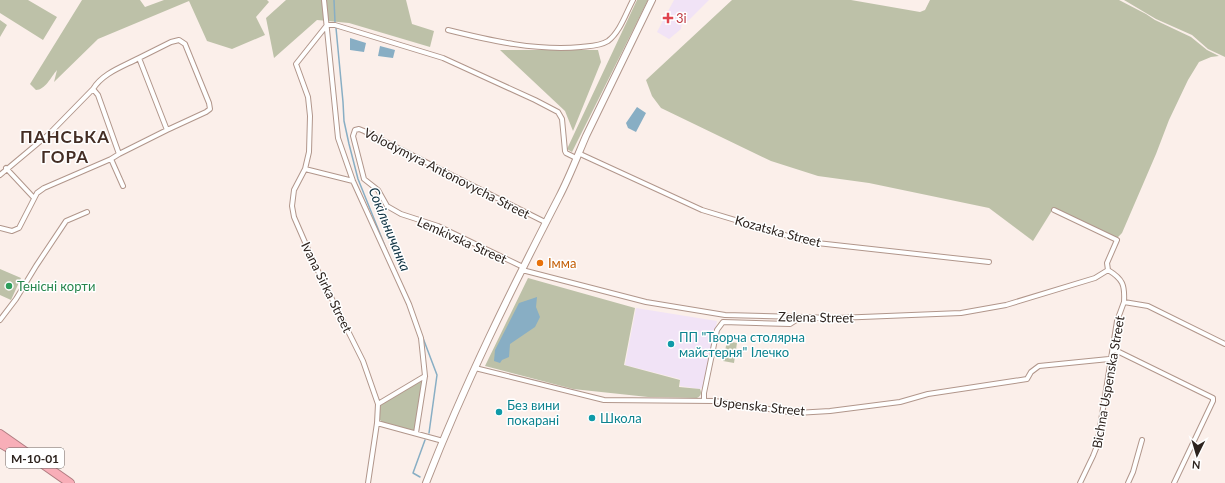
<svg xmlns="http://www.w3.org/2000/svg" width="1225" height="483" font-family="Lato,sans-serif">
<rect width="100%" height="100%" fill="#fbefea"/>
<!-- industrial -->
<path fill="#f1e3f6" d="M674 0H709L684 25 682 23 681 29 669 39 657 32Z
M636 308 717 321 706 384 700 389 680 386V379L625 365Z"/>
<!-- green -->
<path fill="#bdc1a8" d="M0 0H28L57 17 43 40 0 13Z
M82 0H140L145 7 164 0H267L269 2 256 17 265 35 232 49 207 41 189 1 98 39 54 82 57 70C51 77 45 90 36 90L30 84Z
M286 0H406L412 24 434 31 430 47 349 23 317 20 274 58 266 18Z
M637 0H648L572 152 567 149Z
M732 0H851L920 12 925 10 930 0H1119L1146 14 1155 20 1191 37 1207 50 1219 56 1211 57 1199 62 1188 80 1169 120 1156 154 1122 233 1116 239 1053 209 1033 241 989 208 869 183 818 176 771 161 661 108 652 96 646 80Z
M1124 0H1225V57L1208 49 1192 35 1156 19Z
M0 20 7 25 0 37Z
M500 50H598L601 62 573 131 565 111Z
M0 269 21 278 11 300 0 295Z
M528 278 635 308 624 365 680 380 679 387 700 389C702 393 701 396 697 398L648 397 573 389 485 366Z
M727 341 737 343 734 363 723 361Z
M421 379 424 380 415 430 411 431 383 423 379 419V406L383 402Z"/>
<!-- water -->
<path fill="#88aec4" d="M350 38 366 43 364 52 350 50Z
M380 46 395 50 393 58 378 56Z
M637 107 646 113 636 132 628 128 626 123Z
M537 297 536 307 540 317 535 327 510 344 509 357 502 360 500 363 494 361 495 350 519 303Z"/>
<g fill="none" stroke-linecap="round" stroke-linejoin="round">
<!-- stream -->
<path stroke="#88aec4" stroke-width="1.5" d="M334 0 335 22
M336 28 343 102 344 121 349 144 358 179 391 261
M423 338 437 375 429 433
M420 477 413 473 425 440"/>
<defs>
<path id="street" d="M324 0 338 138 353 181 409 304 421 338 425 376 416 433
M327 25 296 64 308 97 310 116 309 152 305 169 294 190 292 206 294 217 314 263 363 361 378 404 377 423 368 483
M327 25H335L443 58 535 100 558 112 562 119 565 151 566 153 576 158
M448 30C492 41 536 51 581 47 590 46 600 46 608 41 620 32 626 13 633 0
M93 89 98 95 119 154 111 159 123 186
M578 153 702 210 808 242 989 262
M119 154 167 130 206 112 210 109 209 103 185 44 179 40 171 42 139 58
M6 168 34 198
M305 169 353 181
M0 175 49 134 93 89C103 73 122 67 139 58L167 130
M1054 210 1117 240 1107 263 1108 270
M0 228 12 231 19 228 37 193 44 188 111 159
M523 267 438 226 401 214 387 206 378 190 364 179 353 136 355 130 359 129 364 131 545 222
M1108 270C1123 279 1125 285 1124 302L1148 306 1225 344
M521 271H526L646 302 725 315 837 318 961 313 1006 305 1095 278 1108 270
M0 320 16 299 36 266 66 221 87 212
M1113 349 1213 398V401L1174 483
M475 368 604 400 715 401 796 413 830 411 900 402 928 394 1027 379 1031 372 1039 366 1109 359
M704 400V393L717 330 723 322 790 324 801 317
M378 404 425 376
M377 423 443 441
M1080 483 1093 456 1097 446 1117 321 1124 302
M1128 483 1133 472 1142 440"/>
<path id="secondary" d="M426 483C464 385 511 290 559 197 569 178 577 157 586 136 608 91 630 45 652 0"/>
<path id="highway" d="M0 434 70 483
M0 443 31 461"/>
</defs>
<!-- street casing -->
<use href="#street" stroke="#b1968b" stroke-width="6"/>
<!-- secondary casing -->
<use href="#secondary" stroke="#b1968b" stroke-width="8"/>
<!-- highway casing -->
<use href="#highway" stroke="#b17d82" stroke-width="10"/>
<!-- street -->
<use href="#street" stroke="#fff" stroke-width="4"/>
<!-- secondary -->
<use href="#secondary" stroke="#fff" stroke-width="6"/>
<!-- highway -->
<use href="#highway" stroke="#f8aeb8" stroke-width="8"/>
</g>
<!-- markers -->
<path fill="#e0444e" stroke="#fff" stroke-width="1.5" d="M666 12h4v4h4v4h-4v4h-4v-4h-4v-4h4z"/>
<circle fill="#e8710a" stroke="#fff" stroke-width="1.5" cx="540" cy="263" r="4"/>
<circle fill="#2e9e5b" stroke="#fff" stroke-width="1.5" cx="9" cy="286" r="4"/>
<g fill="#0f9aa8" stroke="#fff" stroke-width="1.5">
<circle cx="671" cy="344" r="4"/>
<circle cx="499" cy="412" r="4"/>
<circle cx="592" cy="418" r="4"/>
</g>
<g text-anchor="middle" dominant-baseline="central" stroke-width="3" stroke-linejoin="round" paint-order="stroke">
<!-- shield labels -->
<rect fill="#fff" stroke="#6c6562" stroke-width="1" x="6" y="448" width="58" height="20" rx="3"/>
<g font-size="12" font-weight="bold" fill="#2d231e">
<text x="35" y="458">М-10-01</text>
</g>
<!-- health labels -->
<g font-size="13" fill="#be3a42" stroke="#fff" text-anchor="start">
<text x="676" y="18">3і</text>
</g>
<!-- street labels -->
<g font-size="13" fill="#2d231e" stroke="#fff">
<text transform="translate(447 173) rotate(27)">Volodymyra Antonovycha Street</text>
<text transform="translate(778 231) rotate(15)">Kozatska Street</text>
<text transform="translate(462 240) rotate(24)">Lemkivska Street</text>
<text transform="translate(327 287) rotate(64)">Ivana Sirka Street</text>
<text transform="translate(816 317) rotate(1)">Zelena Street</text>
<text transform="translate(1108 382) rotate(-80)">Bichna Uspenska Street</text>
<text transform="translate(759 406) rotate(6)">Uspenska Street</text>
</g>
<!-- food labels -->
<g font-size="13" fill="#c56008" stroke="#fff" text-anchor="start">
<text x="548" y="263">Імма</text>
</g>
<!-- leisure labels -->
<g font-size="13" fill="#27864d" stroke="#fff" text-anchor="start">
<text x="17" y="286">Тенісні корти</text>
</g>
<!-- culture labels -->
<g font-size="13" fill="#0d838f" stroke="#fff" text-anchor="start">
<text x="679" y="337">ПП "Творча столярна<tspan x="679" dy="15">майстерня" Ілечко</tspan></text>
<text x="507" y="405">Без вини<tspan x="507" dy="15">покарані</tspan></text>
<text x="600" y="418">Школа</text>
</g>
<!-- water labels -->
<g font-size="14" font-style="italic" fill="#103343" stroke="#fff">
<text transform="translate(390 229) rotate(68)">Сокільничанка</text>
</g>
<!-- district labels -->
<g font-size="17" font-weight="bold" letter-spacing="1" fill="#442e25" stroke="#fff">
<text x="65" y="136">ПАНСЬКА<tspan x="65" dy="20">ГОРА</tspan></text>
</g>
</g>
<!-- north arrow -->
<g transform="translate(1197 455) rotate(185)" stroke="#ffffff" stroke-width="3" paint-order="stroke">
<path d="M0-3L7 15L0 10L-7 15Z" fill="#2d231e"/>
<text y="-6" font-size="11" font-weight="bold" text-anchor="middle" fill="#2d231e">N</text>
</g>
</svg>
